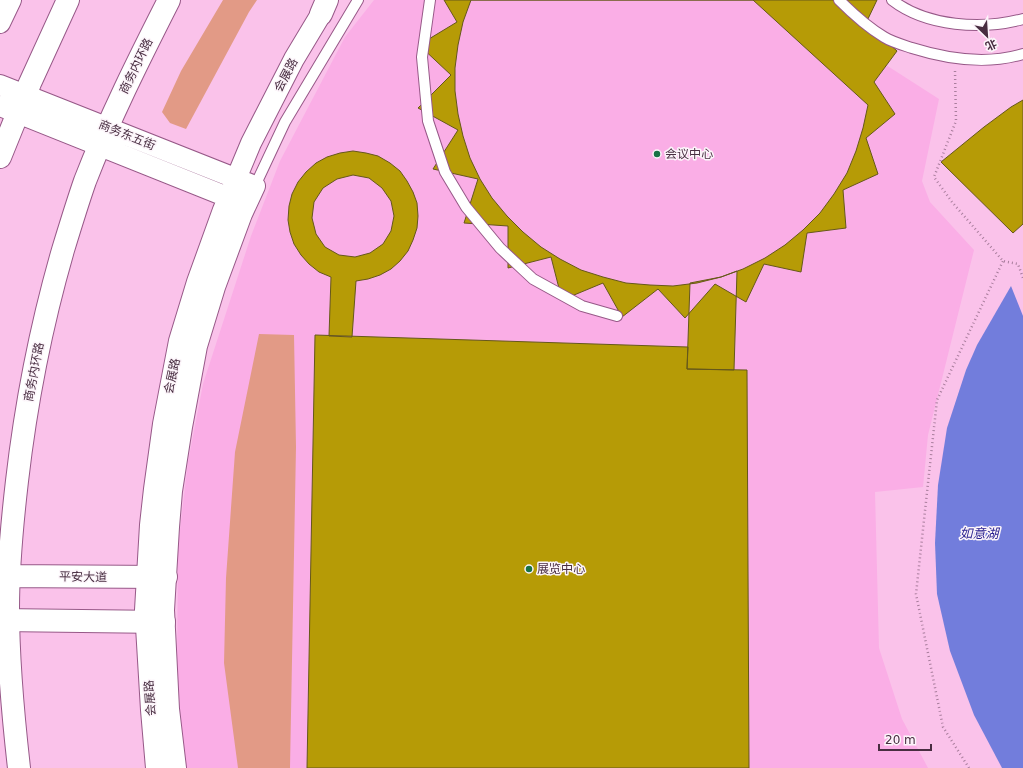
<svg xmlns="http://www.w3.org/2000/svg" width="1023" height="768" font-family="'DejaVu Sans','Noto Sans SC',sans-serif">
<rect width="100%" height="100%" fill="#fac2ea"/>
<!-- built -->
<path fill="#faaee6" d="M374 0H809L872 56 939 99 922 181 930 202 974 250 928 435 923 487 875 492 879 648 902 719 928 768H184L177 667 178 546 188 462 203 384 251 236 280 161 345 37Z"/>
<!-- green -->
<path fill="#e29a86" d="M223 0H257L249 12 186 129 170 123 162 112 181 71Z
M259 334 294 335 296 447 290 768H238L224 663 226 578 235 452Z"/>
<!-- water -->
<path fill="#727ddc" d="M1011 286 1023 316V768H1002L974 715 950 651 937 594 935 543 938 485 947 428 966 370 977 345Z"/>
<!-- building -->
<path fill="#b69b06" stroke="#66581a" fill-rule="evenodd" d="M444 0H877L866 23 897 51 874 82 895 114 866 138 878 174 843 190 846 228 807 233 801 272 764 264 746 302 715 284 685 318 658 289 622 317 603 283 562 300 551 257 508 268V226L464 223 478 179 433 169 458 130 418 108 451 75 419 45 457 22Z
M471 0H753L868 105 863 128 856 151 847 173 834 194 820 213 803 230 785 245 765 258 743 269 721 277 697 283 673 286 650 285 626 283 603 277 581 270 560 259 541 247 523 232 507 216 492 198 480 179 470 158 463 136 458 114 455 91V68L458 45 463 22Z
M1023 100V224L1013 233 941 162 984 127 1011 107Z
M353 151 366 153 378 156 390 163 400 171 407 181 413 192 417 203 418 216 417 228 413 240 408 251 400 261 391 269 380 275 368 279 356 281 352 337 329 336 331 277 319 272 309 264 301 255 294 244 290 232 288 220 289 206 292 194 298 182 306 172 316 163 327 157 340 153ZM353 175 369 178 382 188 391 201 394 216 391 231 383 244 370 253 355 257 339 255 325 247 316 234 312 218 314 202 323 188 337 179Z
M737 271 734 370 687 369 690 283 721 277Z
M315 335 688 347 687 369 747 370 749 768H307Z"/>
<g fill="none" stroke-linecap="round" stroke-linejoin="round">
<defs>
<path id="lane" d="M430 0 422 57 428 121 445 172 466 207 500 248 533 279 582 306 617 316
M839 0C851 12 869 28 884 37 892 42 903 45 912 48 947 59 987 65 1023 54
M892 0C927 27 982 30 1023 19
M255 186 285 122 358 0"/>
<path id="street" d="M0 23 11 0
M0 85 255 186 242 214 215 287 197 346 182 427 172 491 169 527 164 610 169 709 176 768
M0 106 240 202
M156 768 151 710 145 610 150 525 154 489 163 424 179 341 197 282 223 210 251 143 294 59 321 14"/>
<path id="secondary" d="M321 14 327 0
M0 157 30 83 68 0
M0 576 166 577
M0 620 164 622
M19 768C13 715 8 662 8 609 8 566 12 524 17 481 26 403 41 326 63 250 70 227 77 204 85 181 109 119 139 59 169 0"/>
</defs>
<!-- lane casing -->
<use href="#lane" stroke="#975988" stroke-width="12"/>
<!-- street casing -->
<use href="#street" stroke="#975988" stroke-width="22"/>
<!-- secondary casing -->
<use href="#secondary" stroke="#975988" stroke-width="24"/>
<!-- path -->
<path stroke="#a97e9d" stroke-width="2.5" stroke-dasharray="1 3" stroke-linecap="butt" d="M955 71 956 121 934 177 952 202 1003 261 1018 264 1023 278
M969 768 943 727 916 594 937 400 1003 261"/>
<!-- lane -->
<use href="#lane" stroke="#fff" stroke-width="10"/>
<!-- street -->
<use href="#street" stroke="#fff" stroke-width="20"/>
<!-- secondary -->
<use href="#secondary" stroke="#fff" stroke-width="22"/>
</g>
<!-- markers -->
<g fill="#197246" stroke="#fcf5fa" stroke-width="1.5">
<circle cx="657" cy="154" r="4"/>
<circle cx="529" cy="569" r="4"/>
</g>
<g text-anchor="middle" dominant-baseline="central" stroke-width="3" stroke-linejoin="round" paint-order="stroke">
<!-- street labels -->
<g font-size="12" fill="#482d41" stroke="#fcf5fa">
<text transform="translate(136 66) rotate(-64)">商务内环路</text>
<text transform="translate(286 75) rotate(-62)">会展路</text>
<text transform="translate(127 135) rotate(22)">商务东五街</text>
<text transform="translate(34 372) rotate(-79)">商务内环路</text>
<text transform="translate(172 376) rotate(-78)">会展路</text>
<text transform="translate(83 577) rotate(1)">平安大道</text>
<text transform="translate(150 698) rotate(-94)">会展路</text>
</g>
<!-- poi labels -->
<g font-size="12" fill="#482d41" stroke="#fcf5fa" text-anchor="start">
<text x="665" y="154">会议中心</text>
<text x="537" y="569">展览中心</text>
</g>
<!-- water labels -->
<g font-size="13" font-style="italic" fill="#2c2391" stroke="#fcf5fa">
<text x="979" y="533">如意湖</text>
</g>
</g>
<!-- north arrow -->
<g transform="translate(987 36) rotate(155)" stroke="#fcf5fa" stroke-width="3" paint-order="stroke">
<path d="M0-3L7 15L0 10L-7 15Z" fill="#482d41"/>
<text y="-6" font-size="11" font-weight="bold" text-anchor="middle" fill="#482d41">北</text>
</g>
<!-- scale -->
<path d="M879 744v6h52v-6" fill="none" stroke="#482d41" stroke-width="2"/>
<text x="885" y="744" font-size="12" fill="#482d41" stroke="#fcf5fa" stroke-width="3" paint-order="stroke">20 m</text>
</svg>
